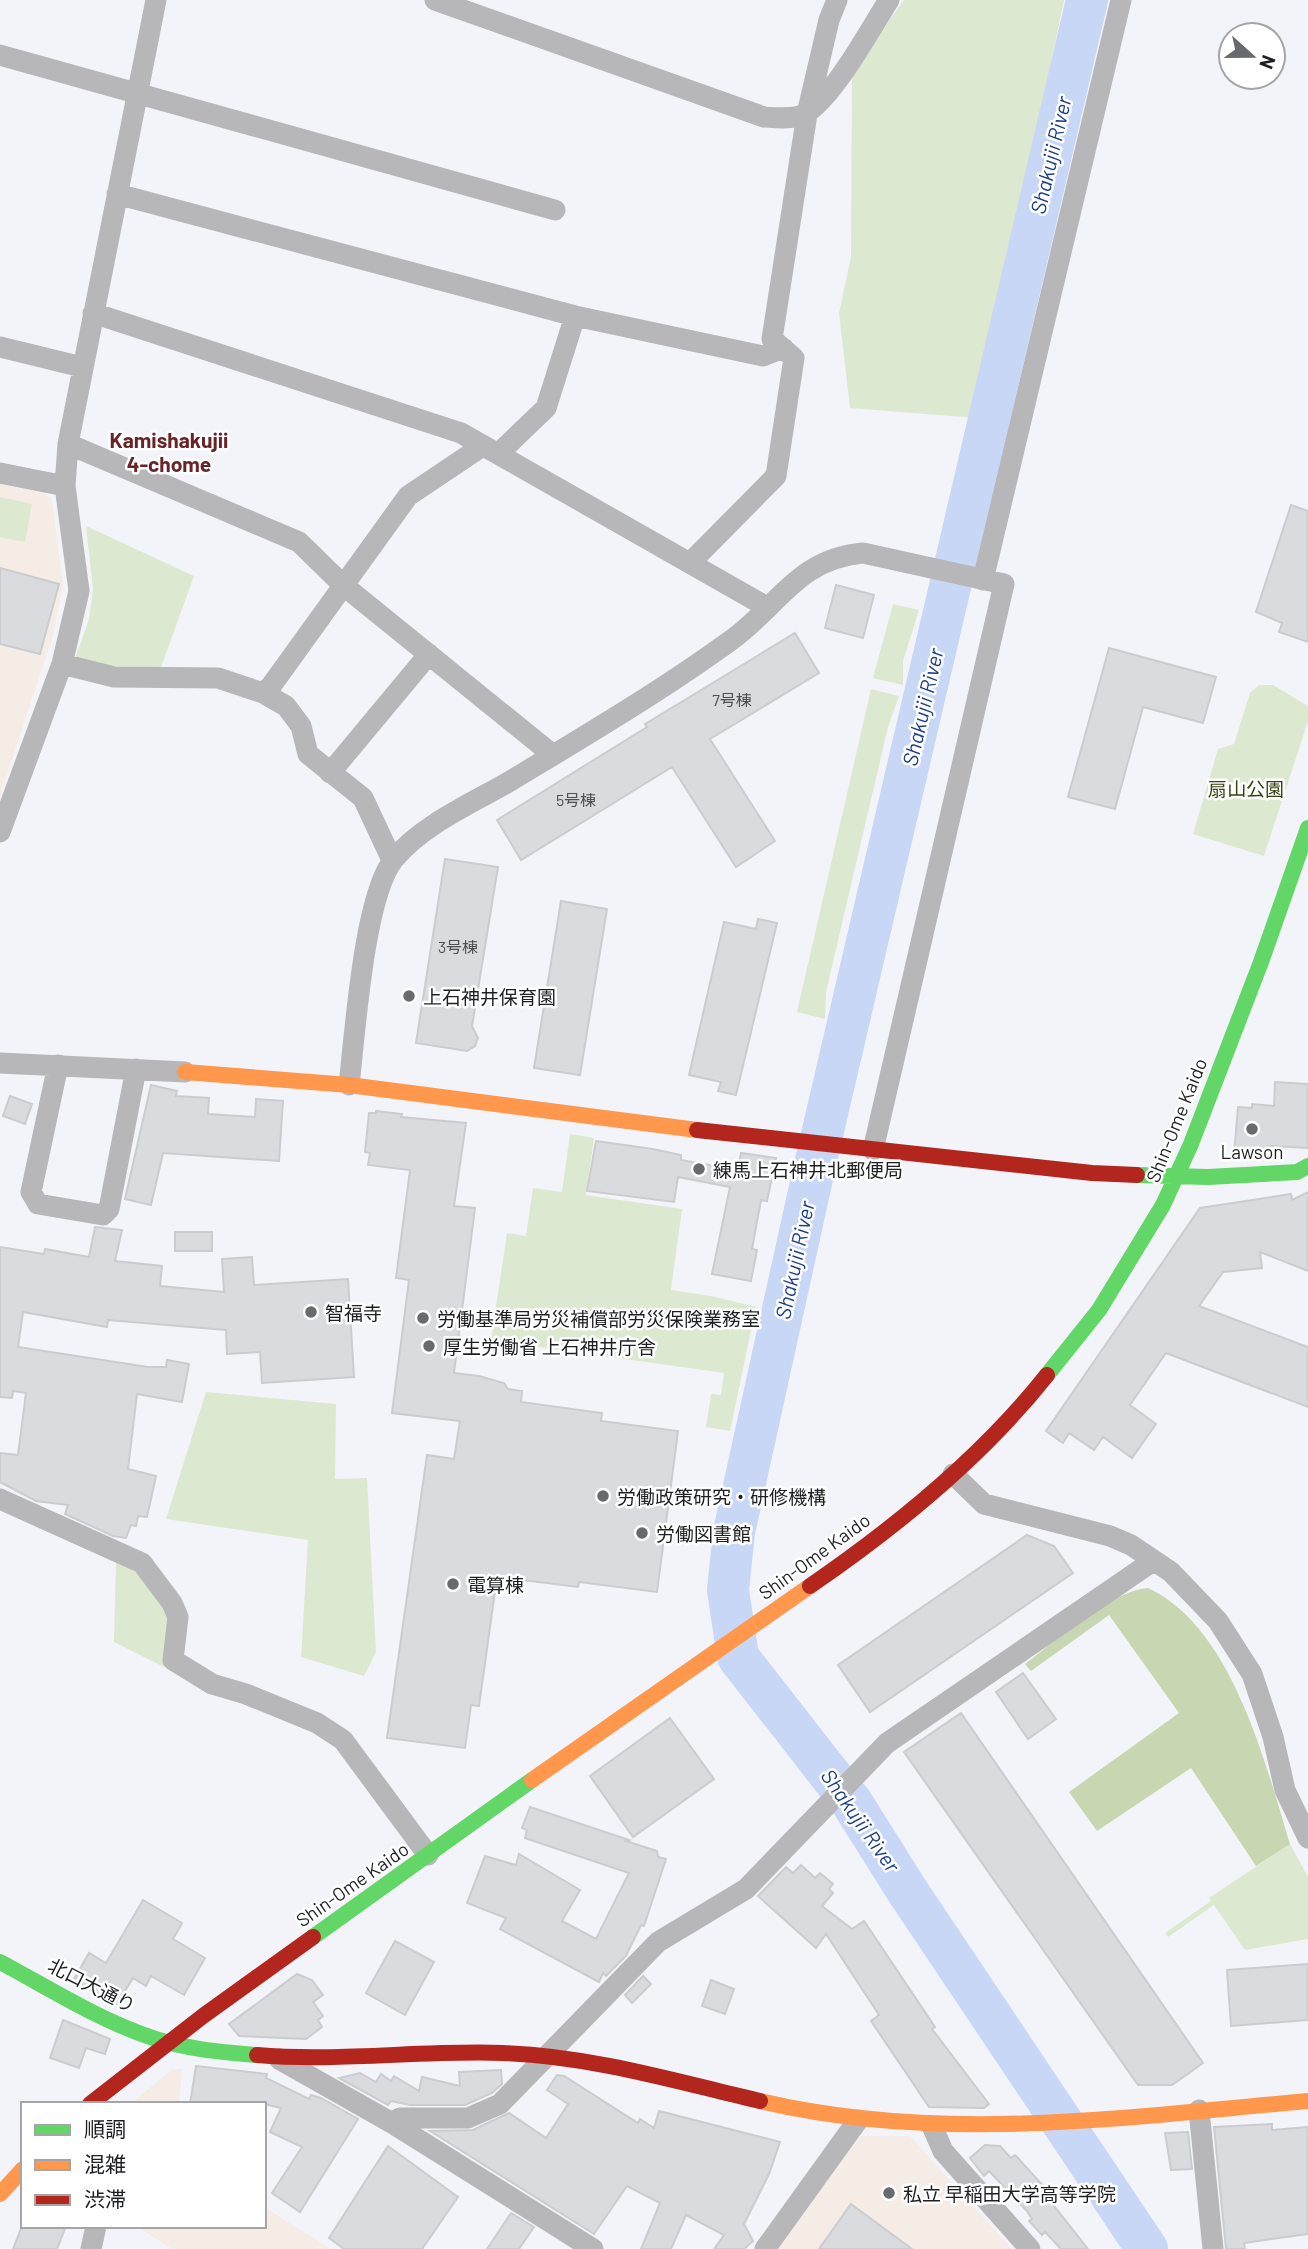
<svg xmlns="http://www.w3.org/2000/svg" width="1308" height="2249" font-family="Barlow,'Noto Sans JP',sans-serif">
<rect width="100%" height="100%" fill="#f3f4f9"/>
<!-- education -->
<path fill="#f6ece6" d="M0 484 44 493 52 500 63 584 53 636 0 796Z
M173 2069H182L179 2104H135L136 2099Z
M861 2136H910L1012 2249H774Z
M264 2207 331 2249H172L136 2226H264Z"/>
<!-- green -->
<path fill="#dde8d0" d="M904 0H1064L977 418 850 408 839 313 851 257 852 71Z
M0 497 32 504 25 542 0 537Z
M86 526 194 576 160 670 97 665 75 659 89 619 93 589Z
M893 604 919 610 903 661V685L873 678Z
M1259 685H1273L1308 706V721L1264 856 1193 834 1218 749 1234 744 1250 693Z
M871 689 899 696 888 727 826 992 825 1019 797 1012Z
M570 1134 594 1138 586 1195 682 1209 671 1290 711 1296 756 1307 730 1431 706 1427 711 1394 721 1395 724 1373 491 1340 507 1233 526 1236 533 1188 562 1192Z
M206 1392 336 1404 335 1479 367 1478 376 1652 364 1676 301 1657 308 1540 166 1519Z
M116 1559C145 1570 158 1596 172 1622L164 1667 114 1642Z
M1290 1844 1308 1877V1939L1245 1950 1214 1905 1168 1937 1165 1933 1211 1901 1209 1898Z"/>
<!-- forest -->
<path fill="#c8d7b1" d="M1148 1588C1232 1627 1265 1762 1290 1844L1256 1866 1191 1768 1097 1831 1069 1792 1179 1713 1109 1615 1031 1671 1025 1664C1056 1641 1110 1591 1148 1588Z"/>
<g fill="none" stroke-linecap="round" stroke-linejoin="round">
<!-- river -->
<path stroke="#c8d7f6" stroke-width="42" d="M1087 0 814 1169 734 1532 728 1590 738 1657 852 1803 908 1892 1147 2249"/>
</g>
<!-- building -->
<path fill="#dadbde" stroke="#cbcccf" stroke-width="2" d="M1291 505 1308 511V642L1279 632 1282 623 1256 612Z
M0 568 59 584 40 654 0 644Z
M836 585 874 595 863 638 825 628Z
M795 633 819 673 710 739 775 841 736 867 672 767 521 860 497 820 647 727 645 724Z
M1109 648 1216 677 1203 723 1143 707 1115 809 1068 797Z
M445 859 498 867 472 1026 478 1038 475 1046 467 1051 416 1043Z
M561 901 607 909 580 1075 534 1068Z
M758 919 777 923 736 1095 718 1091 721 1082 689 1075 724 922 756 929Z
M1275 1082 1308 1084V1148L1268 1146 1267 1156 1234 1154 1238 1107 1252 1108V1104L1274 1106Z
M151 1085 177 1091 176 1096 209 1098 208 1114 255 1117 256 1099 283 1101 279 1161 163 1153 151 1205 125 1199Z
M10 1096 32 1104 25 1124 3 1116Z
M376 1111 402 1114 401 1117 466 1123 454 1206 475 1208 454 1373 479 1376 504 1383 508 1389 522 1391 521 1402 602 1413 601 1421 678 1431 657 1592 579 1582 578 1587 497 1577 479 1706 471 1705 465 1748 387 1738 427 1455 454 1459 460 1421 392 1413 409 1280 396 1278 410 1170 368 1165 370 1153 365 1152 369 1113H376Z
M596 1141 653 1149 681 1155V1160L738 1170 741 1153 776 1158 767 1201 761 1200 752 1249 757 1250 751 1281 712 1274 730 1187 678 1177 674 1202 587 1191Z
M1308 1192V1271L1260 1252 1262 1268 1223 1272 1199 1306 1308 1347V1407L1166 1353 1130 1405 1156 1424 1132 1458 1103 1437 1094 1450 1069 1433 1063 1443 1046 1431 1200 1208 1291 1194 1292 1200Z
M95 1227 122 1230 115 1261 162 1266 160 1286 224 1292 222 1259 252 1257 254 1285 348 1279 354 1377 262 1383 260 1352 227 1354 226 1330 108 1320 107 1327 23 1312 18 1347 148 1367H166L167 1360 189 1364 182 1402 137 1394 128 1469 156 1476 147 1517 138 1516 136 1526 131 1525 126 1538 113 1536 65 1514 68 1505 36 1501 0 1482V1453L18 1455 26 1393 13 1391 12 1398 0 1397V1247L44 1254 45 1249 89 1257Z
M175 1232H212V1251H175Z
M1027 1535 1054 1546 1073 1573 870 1712 838 1665Z
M1023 1673 1056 1719 1028 1739 996 1692Z
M961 1713 1203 2063 1172 2085H1138L904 1752Z
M670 1718 714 1779 633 1837 590 1776Z
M530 1807 629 1840 626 1841 657 1851 658 1857 666 1859 644 1926 641 1925 626 1956 606 1976 603 1973 599 1982 500 1929 506 1918 467 1903 485 1856 516 1865 519 1854 580 1890 562 1921 596 1939 629 1873 525 1838 527 1830 522 1828Z
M801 1865 815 1878 820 1873 833 1884 829 1889 833 1893 822 1906 852 1929 864 1921 935 2027 932 2029 989 2104 984 2108 929 2107 871 2021 879 2015 826 1934 816 1948 758 1896 786 1867 793 1873Z
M143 1900 182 1923 173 1939 205 1958 184 1995 151 1976 146 1986 133 1978 117 2004 73 1981 89 1953 106 1963Z
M395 1941 434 1962 405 2015 366 1993Z
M1308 1964V2020L1231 2026 1227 1970Z
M297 1974 312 1980 323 1995 313 2002 323 2016 318 2020 322 2027 306 2039 239 2036 229 2024Z
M643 1976 651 1984 632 2003 625 1995Z
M711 1980 734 1989 725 2014 702 2006Z
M63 2020 110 2039 105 2054 86 2048 79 2068 50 2058Z
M196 2066 267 2074 266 2078 309 2099 311 2095 321 2098 358 2119 300 2212 272 2193 302 2147 270 2132 281 2108 264 2104H190Z
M501 2070 502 2084 492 2093 465 2105H410L391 2101 388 2105 339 2078 360 2073 376 2082 381 2074 391 2081 394 2076 419 2091 422 2077 460 2086 459 2072Z
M557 2075 564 2076 638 2123 640 2119 654 2128 659 2111 780 2142 769 2174 744 2224 753 2241 744 2249H714L724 2235 686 2215 671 2249H641L660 2203 627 2186 594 2234 430 2131 473 2130 509 2113 546 2138 568 2104 547 2090Z
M1272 2124V2130L1308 2127V2234L1244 2243 1245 2249H1226L1214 2127Z
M1188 2132 1192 2169 1171 2170 1165 2133Z
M985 2145 1000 2146 1011 2158 1015 2155 1047 2190 1044 2193 1088 2249H1061L1045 2232 1042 2235 1029 2221 1032 2219 1027 2211 989 2171 984 2176 970 2158Z
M388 2146 458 2197 422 2249H344L329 2238Z
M851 2204 912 2249H819Z
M511 2213 534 2227 519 2249H487Z
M22 2226H66L57 2249H13Z"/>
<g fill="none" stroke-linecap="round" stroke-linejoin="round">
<!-- street -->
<path stroke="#b7b6b8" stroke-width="21" d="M435 0 764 117C777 118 798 120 808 112 837 91 869 31 889 0
M0 55 555 210
M117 194 575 316 763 356 783 348
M93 313 461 433 767 607
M0 347 82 367
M68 444 299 542 343 585 553 755
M498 454 546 408 575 316
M0 473 65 486
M690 563 776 476 794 358 772 339 807 114 829 20 837 0
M983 580 1121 0
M62 664 114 677 218 678 263 693 286 706 301 726 308 754 363 798 392 860
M263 693 271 686 408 496 481 447
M330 773 429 654
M0 832 62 664 79 591 65 486 68 444 156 0
M0 1063 185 1072
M58 1065 31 1192 38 1204 103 1215 109 1209 136 1069
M349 1085C355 1034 364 895 394 859 423 824 473 803 512 780 585 736 661 691 730 641 779 606 797 559 863 553L1004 584 873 1150
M953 1474 984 1504 1110 1536 1131 1545 1171 1572 1218 1621 1252 1674 1273 1737 1285 1790 1308 1838
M0 1499 142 1563 172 1603 178 1617 173 1660 212 1684 246 1694 317 1723 343 1740 428 1855
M279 2059 392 2123 400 2118H468L500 2104 658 1942 746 1889 887 1743 1153 1561
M1199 2110 1213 2249
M392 2123 593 2249
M932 2126 943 2151 1030 2249
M91 2249 96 2226
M765 2249 858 2120"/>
<!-- fast -->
<path stroke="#63d668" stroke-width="16" d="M1137 1175 1208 1177 1297 1172 1308 1166
M1047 1375 1099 1310 1163 1205 1191 1144 1261 962 1308 828
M313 1937 532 1780
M0 1962C49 1988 97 2019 150 2037 184 2049 221 2052 257 2055"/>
<!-- slow -->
<path stroke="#ff974d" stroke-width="16" d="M185 1072 349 1085 697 1130
M532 1780 810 1586
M760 2101C942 2144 1125 2117 1308 2101
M0 2194 23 2169"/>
<!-- jam -->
<path stroke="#b3261e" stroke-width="16" d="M697 1130 1092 1173 1137 1175
M810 1586C896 1527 982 1457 1047 1375
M257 2055C339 2062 421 2050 503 2053 591 2056 675 2081 760 2101
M90 2104 203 2016 313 1937"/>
</g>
<!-- markers -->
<g fill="#696a6d" stroke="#fff" stroke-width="2.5">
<circle cx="409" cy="996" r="7"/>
<circle cx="1252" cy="1129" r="7"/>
<circle cx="699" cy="1169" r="7"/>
<circle cx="311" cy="1312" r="7"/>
<circle cx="423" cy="1318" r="7"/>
<circle cx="429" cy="1346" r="7"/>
<circle cx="603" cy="1496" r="7"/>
<circle cx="642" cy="1533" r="7"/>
<circle cx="453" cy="1584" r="7"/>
<circle cx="889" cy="2193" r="7"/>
</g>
<g text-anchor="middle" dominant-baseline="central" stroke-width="5" stroke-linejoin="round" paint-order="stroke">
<!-- number labels -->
<g font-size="16" fill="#4e4f52">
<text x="732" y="699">7号棟</text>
<text x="576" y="799">5号棟</text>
<text x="458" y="946">3号棟</text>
</g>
<!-- park labels -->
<g font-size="19" fill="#33440d" stroke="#fff">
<text x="1246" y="788">扇山公園</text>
</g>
<!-- poi labels -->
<g font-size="19" fill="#1e1f22" stroke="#fff" text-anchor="start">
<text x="423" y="996">上石神井保育園</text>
<text x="1252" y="1151" text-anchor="middle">Lawson</text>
<text x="713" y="1169">練馬上石神井北郵便局</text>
<text x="325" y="1312">智福寺</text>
<text x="437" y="1318">労働基準局労災補償部労災保険業務室</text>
<text x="443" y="1346">厚生労働省 上石神井庁舎</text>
<text x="617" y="1496">労働政策研究・研修機構</text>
<text x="656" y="1533">労働図書館</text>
<text x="467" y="1584">電算棟</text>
<text x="903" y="2193">私立 早稲田大学高等学院</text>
</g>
<!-- street labels -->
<g font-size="19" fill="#1e1f22" stroke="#fff">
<text transform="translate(1176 1120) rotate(-68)">Shin-Ome Kaido</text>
<text transform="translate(814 1556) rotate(-36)">Shin-Ome Kaido</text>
<text transform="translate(352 1884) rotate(-35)">Shin-Ome Kaido</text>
<text transform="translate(92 1985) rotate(27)">北口大通り</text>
</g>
<!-- water labels -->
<g font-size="21" font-style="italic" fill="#1d3e8b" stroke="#fff">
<text transform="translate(1050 155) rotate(-77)">Shakujii River</text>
<text transform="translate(922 707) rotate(-77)">Shakujii River</text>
<text transform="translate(794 1260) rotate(-78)">Shakujii River</text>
<text transform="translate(861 1820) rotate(55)">Shakujii River</text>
</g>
<!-- neighbourhood labels -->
<g font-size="21" font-weight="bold" fill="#692427" stroke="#fff">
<text x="169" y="439">Kamishakujii<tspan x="169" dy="24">4-chome</tspan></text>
</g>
</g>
<!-- legend -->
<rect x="21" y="2102" width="245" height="126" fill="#ffffff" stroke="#a5a5a7" stroke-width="2"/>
<rect x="35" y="2125" width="35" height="10" fill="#63d668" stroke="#a5a5a7" stroke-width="2"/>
<text x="84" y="2137" font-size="21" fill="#1e1f22">順調</text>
<rect x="35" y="2160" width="35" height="10" fill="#ff974d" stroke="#a5a5a7" stroke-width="2"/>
<text x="84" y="2172" font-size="21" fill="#1e1f22">混雑</text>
<rect x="35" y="2195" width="35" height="10" fill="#b3261e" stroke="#a5a5a7" stroke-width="2"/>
<text x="84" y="2207" font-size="21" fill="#1e1f22">渋滞</text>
<!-- north arrow -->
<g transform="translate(1252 56) rotate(111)"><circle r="33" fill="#ffffff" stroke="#a5a5a7" stroke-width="2"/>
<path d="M0-5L12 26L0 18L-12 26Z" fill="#696a6d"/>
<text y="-10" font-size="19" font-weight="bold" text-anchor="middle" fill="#1e1f22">N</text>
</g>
</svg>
